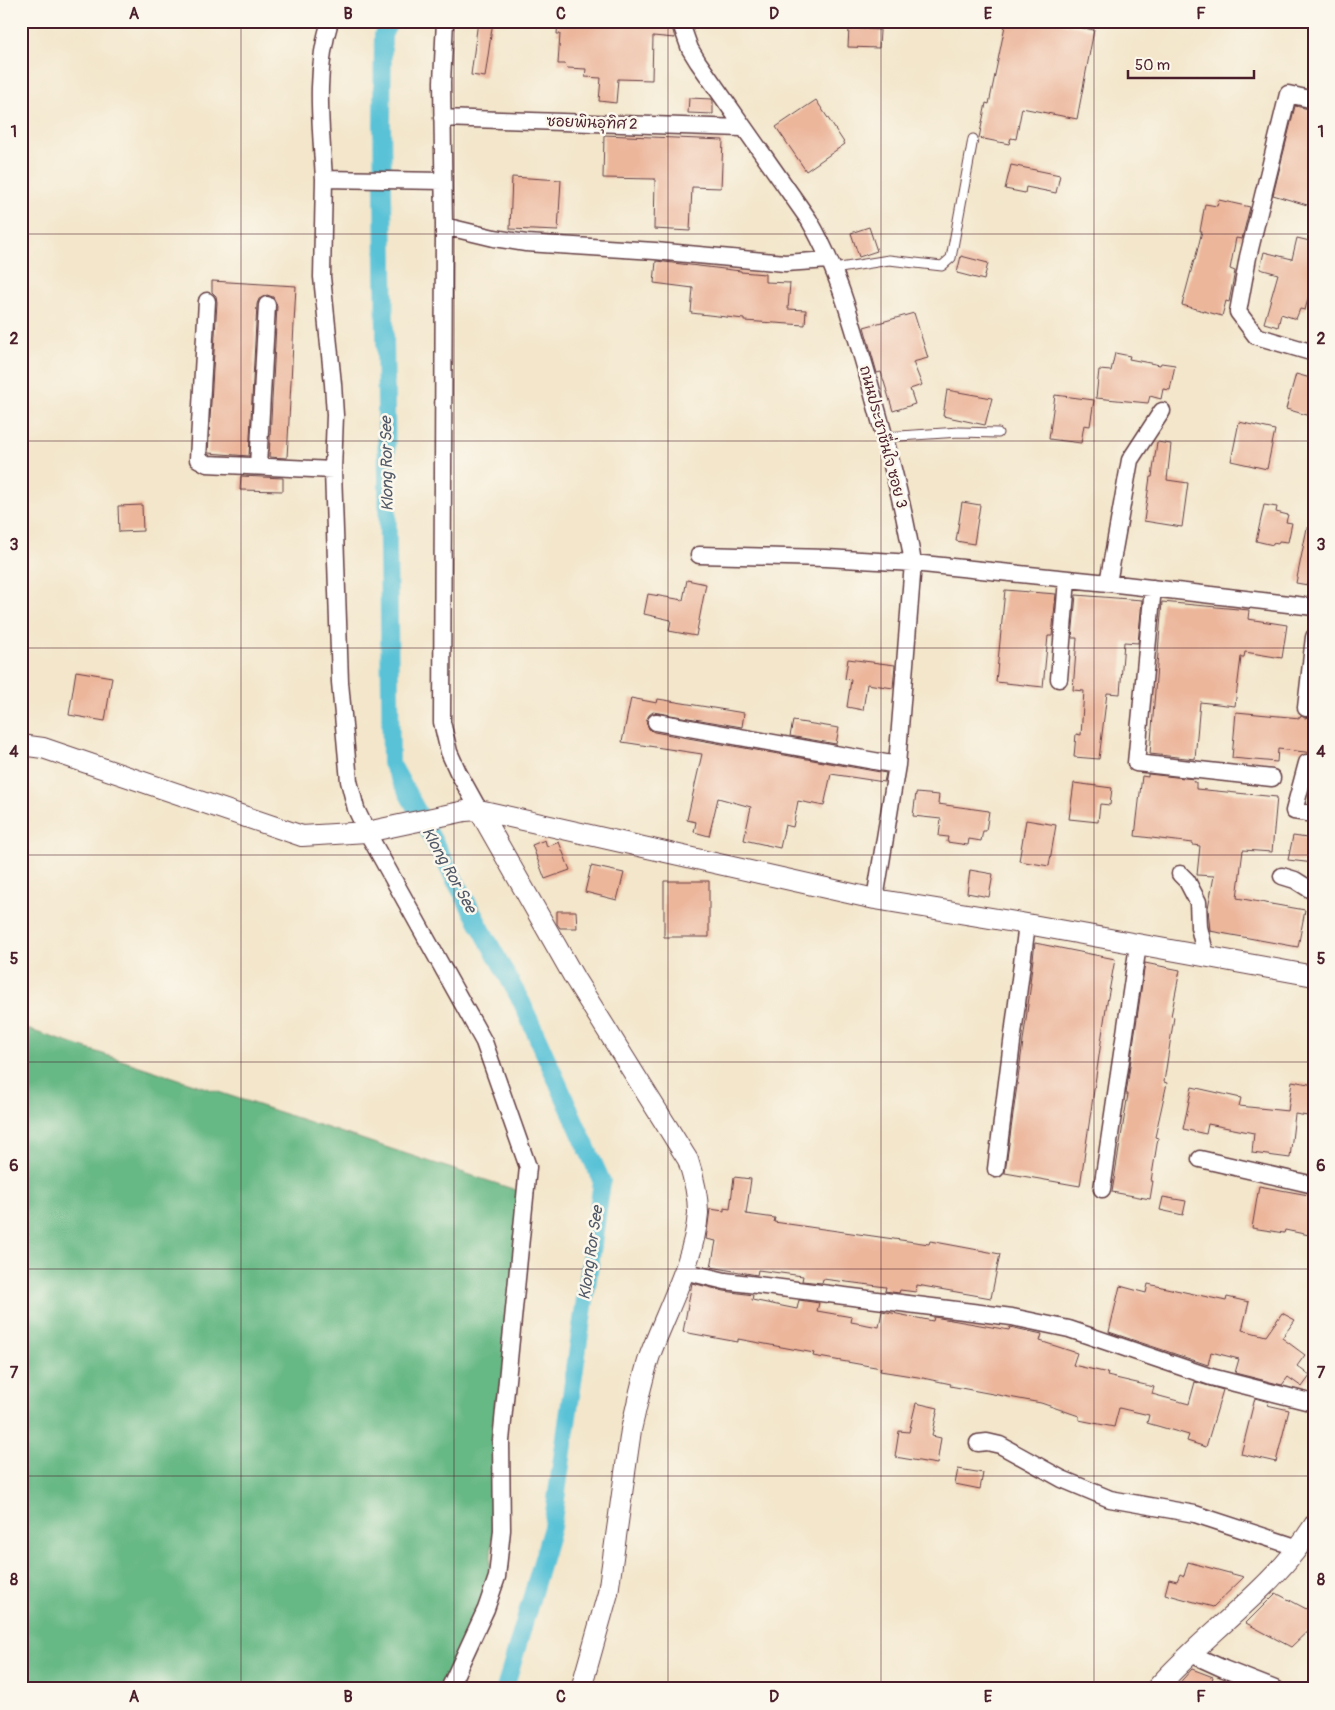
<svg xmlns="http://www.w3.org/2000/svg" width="1335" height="1710" font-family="Pangolin,'Playpen Sans Thai',sans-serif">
<rect width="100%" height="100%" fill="#fbf7ec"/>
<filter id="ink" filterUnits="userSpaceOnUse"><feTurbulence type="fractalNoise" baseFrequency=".02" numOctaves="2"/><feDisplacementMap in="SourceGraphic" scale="10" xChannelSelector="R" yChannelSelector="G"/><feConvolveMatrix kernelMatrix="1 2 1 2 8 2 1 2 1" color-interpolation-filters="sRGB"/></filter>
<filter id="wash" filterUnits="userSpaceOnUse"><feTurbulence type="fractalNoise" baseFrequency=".0096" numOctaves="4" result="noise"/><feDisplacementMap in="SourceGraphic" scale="20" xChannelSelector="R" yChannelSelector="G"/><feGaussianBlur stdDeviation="1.12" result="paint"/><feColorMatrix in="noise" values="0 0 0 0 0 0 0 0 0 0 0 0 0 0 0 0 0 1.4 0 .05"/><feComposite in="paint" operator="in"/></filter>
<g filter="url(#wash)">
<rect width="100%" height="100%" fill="#f3e6cb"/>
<!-- forest -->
<path fill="#66b884" stroke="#586c58" d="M21 1027 525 1193 486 1609 451 1689H21Z"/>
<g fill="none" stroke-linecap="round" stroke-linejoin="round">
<!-- canal -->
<path stroke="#5ac2d7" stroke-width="18" d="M390 21 383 35 382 123 391 763 522 1003 602 1182 552 1527 505 1689"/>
</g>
<g id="blocks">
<!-- building -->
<path fill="#ecb69b" d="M478 21H493L485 77 471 75Z
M558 21H670L675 38 653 36 652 80 618 79 616 103 599 101 601 78 585 77 586 69 567 68 565 64H558L560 34H557Z
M1006 21H1049L1094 30 1077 119 1022 108 1016 139 1011 138 1009 144 979 138 986 103 989 104Z
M849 28 880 30 879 48 848 47Z
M689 98 712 99 713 101V114L688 113Z
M816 100 845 144 806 171 776 127Z
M1295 106 1314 110V207L1273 195Z
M604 135 723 140 721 188 692 187 690 231 654 229 655 179 603 178Z
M1011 165 1060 175 1056 193 1026 187 1025 193 1005 189Z
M512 177 561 180 558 231 510 229Z
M1219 200 1250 207 1242 239 1236 238 1230 269 1235 271 1229 302 1226 301 1222 316 1182 305 1194 260H1195L1202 231H1200L1205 204 1217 206Z
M869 227 877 251 859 257 851 233Z
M1297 238 1314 242V277L1305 310 1300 309 1296 319 1281 314 1278 327 1264 323 1278 274 1260 269 1264 252 1292 259Z
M961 256 988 263 984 280 957 273Z
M656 261 741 271V272L765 274V282L790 283 788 309 806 310 805 325 744 321V319L691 313 693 288 654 283Z
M212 281 296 286 287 458 269 457 277 306 273 297 267 295 259 299 257 304 249 456 208 453 217 302 216 296 212 292Z
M914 313 928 358 913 362 922 385 910 389 915 404 893 411 881 372 877 373 864 327Z
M1115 353 1130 356 1129 359 1160 365 1161 363 1175 365 1170 390 1163 389 1161 399 1150 396 1148 403 1096 398 1099 370 1111 371Z
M1296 374 1314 379V417L1286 409Z
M947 390 992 398 985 425 943 416Z
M1055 395 1094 400 1090 426 1084 425 1081 443 1049 439Z
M1239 422 1275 430 1267 469 1231 461Z
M1157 442 1171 444 1167 480 1188 483 1182 527 1144 521 1150 477H1152Z
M241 476 283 478V491L240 490Z
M962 502 980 505 974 544 956 541Z
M142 505 143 531 119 532 118 506Z
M1264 505 1277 507 1276 512 1288 515 1286 522 1292 523 1288 542 1279 541 1278 544 1273 543V545L1256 541Z
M1307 528 1314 529V586L1296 583Z
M687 580 706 584 696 636 669 631 671 620 644 614 648 594 683 600Z
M1005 590 1056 594 1052 636H1048L1043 687 996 682Z
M1076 595 1142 600 1138 643 1124 642 1120 694 1107 693 1099 759 1074 757 1076 734 1081 735 1084 691 1073 690 1077 638H1072Z
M1162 602 1249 610 1248 619 1287 625 1282 658 1245 652 1244 657H1241L1235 706 1200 702 1195 759 1150 754Z
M848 659 895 665 893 688 867 684 863 710 847 707 851 680 845 679Z
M76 671 112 677 105 721 69 715Z
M631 698 657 703 658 699 744 713 742 727 653 712 649 715 646 721 649 729 654 732 886 773 884 782 831 774 824 806 798 801 793 827 785 825 780 848 744 840 751 807 718 798 709 836 694 832 696 822 687 820 702 754 622 742Z
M1236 712 1300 718 1301 716 1305 718 1314 715V753L1278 749 1277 762 1232 758Z
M793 721 839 728 836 744 790 736Z
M1148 774 1194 779 1193 782H1196V789L1277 797 1272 852 1243 850 1237 898 1305 910 1298 947 1210 931 1208 908 1214 876 1197 875 1200 846 1193 845V843L1135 836 1142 776 1148 777Z
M1074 783 1112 788 1110 805 1100 804 1098 822 1069 819Z
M916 793 939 795 938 804 989 811 986 831H983L981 841 969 839 968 845 947 842 948 837 939 836 941 819 913 816Z
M1026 820 1056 825 1049 866 1019 861Z
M1293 836 1314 839V863L1288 860Z
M545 840 547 847 559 842 570 870 545 879 532 845Z
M591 866 624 873 617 900 585 892Z
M970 870 993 874 989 897 967 893Z
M664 881H709V937H664Z
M557 911H576L577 928H560L557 924Z
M1035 943 1115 959 1106 1008 1080 1186 1005 1173 1031 983H1030Z
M1145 963 1180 970 1171 1016 1174 1017 1164 1082 1167 1083 1155 1137 1158 1138 1151 1181H1153L1150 1199 1112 1192 1128 1094H1126Z
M1292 1081 1314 1085V1117L1295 1114 1290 1158 1252 1153 1254 1133 1208 1124 1206 1134 1183 1129 1192 1087 1241 1098 1239 1106 1288 1111Z
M734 1177 751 1179 746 1214 775 1218 774 1222 929 1244 930 1241 1000 1254 991 1298 917 1285 916 1292 900 1290 899 1293 885 1291 886 1287 823 1279 822 1283 802 1281 803 1276 758 1270 757 1275 711 1267 716 1241 706 1239 710 1209 724 1211V1208L730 1209Z
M1259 1186 1314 1196V1236L1285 1230 1284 1233 1252 1228Z
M1163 1197 1186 1201 1183 1215 1160 1210Z
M692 1283 724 1291 753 1295 752 1300 797 1309 799 1300 819 1303 817 1311 852 1317 851 1322 879 1327 882 1311 933 1321 934 1317 1009 1330 1010 1327 1042 1334 1040 1341 1077 1353 1073 1365 1108 1373 1107 1376 1154 1387 1152 1394 1189 1404 1195 1382 1223 1390 1206 1447 1187 1441 1189 1435 1147 1423 1149 1415 1119 1408 1114 1427 1079 1420V1416L1041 1403 950 1386 951 1384 918 1377 880 1371 881 1368 813 1356 814 1353 738 1339V1342L683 1332Z
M1148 1284 1226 1301 1227 1297 1249 1302 1242 1330 1266 1336 1282 1313 1295 1320 1282 1338 1305 1355 1297 1366 1310 1376 1302 1387 1288 1377 1282 1385 1235 1373 1239 1359 1211 1352 1208 1365 1109 1332 1120 1286 1146 1293Z
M1255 1398 1269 1402 1267 1405 1289 1410 1276 1462 1241 1454Z
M916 1403 938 1408 932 1436 941 1438 937 1464 895 1457 899 1431 909 1432Z
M958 1469 983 1473 980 1489 955 1484Z
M1188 1562 1244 1577 1213 1607 1165 1594 1169 1579 1177 1581 1180 1574 1184 1576Z
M1276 1593 1314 1613V1625L1291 1647 1246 1623Z
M1192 1669 1213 1677 1209 1689H1174Z"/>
</g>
</g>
<g filter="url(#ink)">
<use href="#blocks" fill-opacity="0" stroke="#633d43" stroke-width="1"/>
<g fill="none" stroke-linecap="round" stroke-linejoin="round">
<defs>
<path id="service" d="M834 269 889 260 942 266 951 258 973 139
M885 437 959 432 998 433"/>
<path id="minor" d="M445 21 442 82 444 226 442 722 449 752 458 772 479 810
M680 21 690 49 698 62 809 220C838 269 852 323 868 377 885 439 903 500 913 563L897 765 875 899
M1314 100 1288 94 1248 257 1238 312 1256 336 1314 353
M442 118 742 128
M324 179C321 126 314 72 330 21
M443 181 324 179 322 277 333 384 335 415 333 470 340 682 349 781 356 809 367 832 484 1042 528 1167 501 1441 502 1530 497 1577 486 1609 449 1689
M444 226 494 238 526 243 655 251 785 263 829 260
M207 301 198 459 207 464 333 470
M258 466 267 305
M699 555 826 558 913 563 1108 583 1314 607
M1108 583 1130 460 1162 411
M1153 588 1136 763 1272 778
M1059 679 1067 579
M1306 708 1314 637
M656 722 897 765
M1314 763H1307L1294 811 1314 814
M1180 874 1187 881 1198 902 1199 927 1206 957
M1282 876 1295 880 1314 892
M1200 1159 1314 1185
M996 1169 1027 924
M1102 1189 1138 945
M683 1271 725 1281 1012 1317 1069 1329 1211 1377 1314 1403
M978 1443 987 1442 1000 1445 1062 1479 1110 1499 1195 1514 1299 1548
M1191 1654 1224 1669 1275 1689"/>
<path id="tertiary" d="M21 745 43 748 302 836 367 832 465 811 479 810 875 899 1027 924 1314 976
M479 810 575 979 688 1160C694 1178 698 1195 698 1213 695 1259 666 1312 650 1355 642 1379 637 1405 631 1430L608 1593 581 1689
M1156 1689C1207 1631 1273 1590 1314 1525"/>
</defs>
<!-- service casing -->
<use href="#service" stroke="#633d43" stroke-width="11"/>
<!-- minor casing -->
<use href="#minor" stroke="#633d43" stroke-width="19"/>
<!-- tertiary casing -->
<use href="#tertiary" stroke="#633d43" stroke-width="22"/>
<!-- service -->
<use href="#service" stroke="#fff" stroke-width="9"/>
<!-- minor -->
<use href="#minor" stroke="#fff" stroke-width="16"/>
<!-- tertiary -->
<use href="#tertiary" stroke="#fff" stroke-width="20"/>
</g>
</g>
<!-- grid -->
<path fill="none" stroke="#4a1f2b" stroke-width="1" stroke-opacity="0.55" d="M241 21V1689M454 21V1689M668 21V1689M881 21V1689M1094 21V1689M21 234H1314M21 441H1314M21 648H1314M21 855H1314M21 1062H1314M21 1269H1314M21 1476H1314"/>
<g text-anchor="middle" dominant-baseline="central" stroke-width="5" stroke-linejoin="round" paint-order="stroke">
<!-- street labels -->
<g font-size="15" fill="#4a1f2b" stroke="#fbf7ec">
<text transform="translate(592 123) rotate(2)">ซอยพินอุทิศ 2</text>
<text transform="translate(883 437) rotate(75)">ถนนประชาชื่นใจ ซอย 3</text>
</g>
<!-- water labels -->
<g font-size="16" font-style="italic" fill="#505867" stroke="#fbf7ec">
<text transform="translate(387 464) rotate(-91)">Klong Ror See</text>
<text transform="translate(449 870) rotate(61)">Klong Ror See</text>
<text transform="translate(591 1253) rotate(-82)">Klong Ror See</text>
</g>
</g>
<!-- margin -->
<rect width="1335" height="1710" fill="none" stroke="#fbf7ec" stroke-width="55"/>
<!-- scale -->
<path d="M1128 70v8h126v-8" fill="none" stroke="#4a1f2b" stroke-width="2.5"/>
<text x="1135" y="70" font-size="15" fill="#4a1f2b" stroke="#fbf7ec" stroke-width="4" paint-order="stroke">50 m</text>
<rect x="28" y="28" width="1280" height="1654" fill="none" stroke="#4a1f2b" stroke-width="2"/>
<g font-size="16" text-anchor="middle" font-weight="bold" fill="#4a1f2b">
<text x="134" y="19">A</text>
<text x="348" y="19">B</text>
<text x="561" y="19">C</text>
<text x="774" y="19">D</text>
<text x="988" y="19">E</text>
<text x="1201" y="19">F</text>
<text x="14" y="137">1</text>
<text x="1321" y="137">1</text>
<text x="14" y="344">2</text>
<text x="1321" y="344">2</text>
<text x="14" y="550">3</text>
<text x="1321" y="550">3</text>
<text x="14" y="757">4</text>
<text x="1321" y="757">4</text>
<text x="14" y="964">5</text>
<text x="1321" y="964">5</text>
<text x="14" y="1171">6</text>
<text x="1321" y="1171">6</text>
<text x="14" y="1378">7</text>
<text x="1321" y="1378">7</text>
<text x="14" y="1585">8</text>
<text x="1321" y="1585">8</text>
<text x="134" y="1702">A</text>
<text x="348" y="1702">B</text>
<text x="561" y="1702">C</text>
<text x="774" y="1702">D</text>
<text x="988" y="1702">E</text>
<text x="1201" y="1702">F</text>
</g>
</svg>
